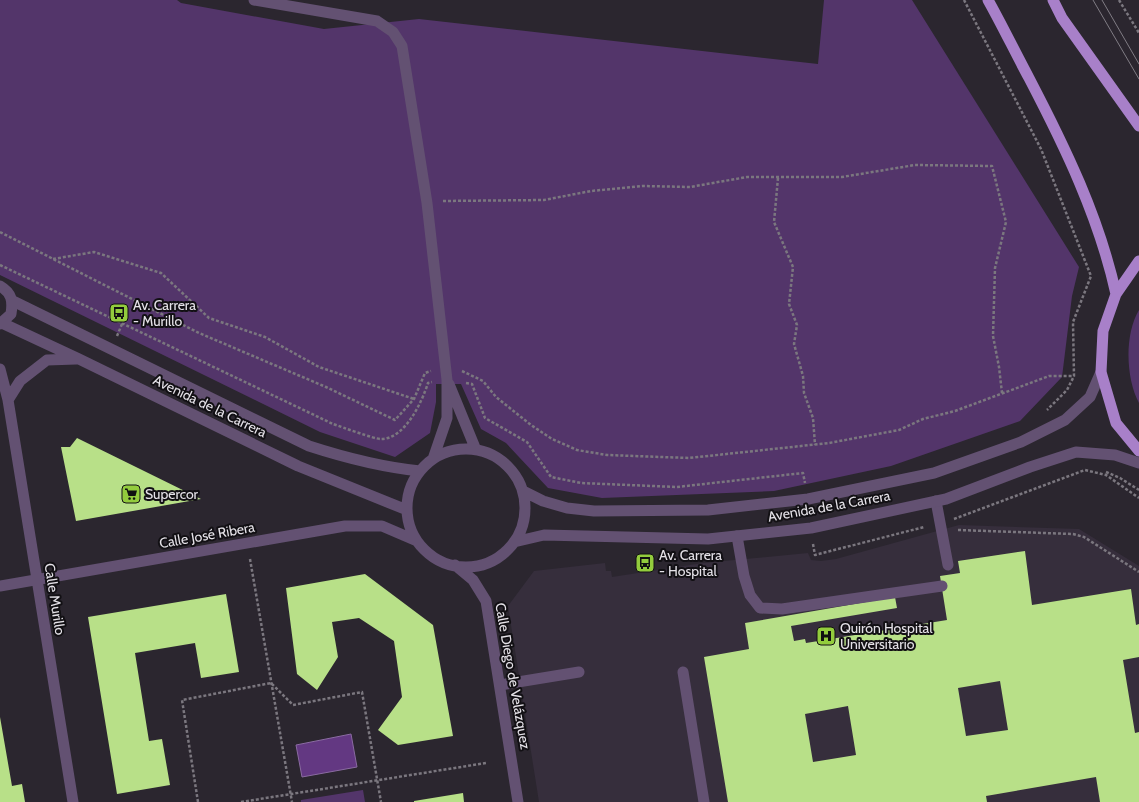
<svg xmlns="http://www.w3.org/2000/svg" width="1139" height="802" font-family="Cabin,sans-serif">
<rect width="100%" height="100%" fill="#2b262f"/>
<!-- built -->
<path fill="#362e3c" d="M959 525 1079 529 1139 566V802H539L508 606 534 571 605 563 606 571H611L612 577 703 563 808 553 811 560 821 561 836 559Z"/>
<!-- green -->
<path fill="#53356a" d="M0 0H177L181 3 324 29 419 19 818 64 824 0H912L1079 267 1072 296 1062 377 1020 421 891 466 774 491 602 498 548 488 506 443 481 429 461 384H436V402L430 433 395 457 320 432 0 275Z
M1139 310V403C1126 379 1124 335 1139 310Z
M363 790 365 802H301V800Z"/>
<!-- water -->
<path fill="#633882" stroke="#8a6ba1" d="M351 734 357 767 302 777 296 745Z"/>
<!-- building -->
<path fill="#b8e088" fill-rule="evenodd" d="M77 438 201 499 76 521 61 447H70Z
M1025 551 1032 605 1131 589 1136 625 1139 624V657L1123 660 1135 733 1139 732V802H1100L1096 777 986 796 987 802H728L704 657 749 649 745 623 895 597 897 608 791 626 794 641 805 639 806 643 947 620 940 576 960 573 958 561ZM1000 681 1008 730 966 736 958 688ZM848 706 856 755 813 762 805 714Z
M365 574 433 625 453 736 398 745 378 730 402 697 394 641 359 618 332 622 338 657 317 690 297 674 286 588Z
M226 594 239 672 201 678 195 643 135 653 149 741 162 739 170 785 117 794 88 617Z
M0 717 12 786 22 784 25 802H0Z
M463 793 464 802H414V801Z"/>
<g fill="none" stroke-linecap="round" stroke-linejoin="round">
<!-- path -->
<path stroke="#7b777f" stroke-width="2.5" stroke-dasharray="3 2" stroke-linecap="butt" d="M964 0 1041 149 1091 276 1073 322 1074 376 1067 390 1047 410
M1119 0 1139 33
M778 178 774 222 793 267 789 304 797 325 794 344 803 376 804 393 813 418 815 445
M443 201 544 200 591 191 642 186 690 187 747 177H842L915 165 992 166 1006 222 995 268 993 336 999 367 1002 393
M0 232 199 333 326 387 395 420 414 399 425 373 431 371
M53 259 94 252 161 273 209 318 265 337 319 367 414 399
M0 265 333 424C342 427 374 439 381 439 405 439 422 402 428 383L432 382
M117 336 122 324
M462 371 483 381 496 397 531 425 552 439 577 450 607 455 689 458 829 443 899 430 923 419 955 411 1049 376H1074
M466 383 472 384 485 418 527 442 551 477 581 483 677 487 803 473 805 483
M1106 472 1120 478 1139 490
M954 519 1085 470 1106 475 1139 498
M958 530 1073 534 1084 537 1139 572
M813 544 815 555 924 527
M250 559 292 802
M198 802 182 700 271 683 293 705 362 692 381 802
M241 802 486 763"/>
<!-- service -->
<path stroke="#635172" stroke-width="11" d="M936 501 948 565
M737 536 744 576 750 595 760 608 782 609 942 586
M500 685 579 672"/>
<!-- minor -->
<path stroke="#635172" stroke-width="11" d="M254 0 377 21 393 32 402 46 427 203 447 380V418L433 459
M0 286C12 293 13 301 11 314L0 324
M13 301 309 446C346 458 381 467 420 471
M2 323 79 359 298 466 407 510
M0 369 8 400 73 802
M449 384 476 450
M8 400 20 381 47 360 76 359
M407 508a59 59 0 1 1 118 0a59 59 0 1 1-118 0Z
M523 491 543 501 567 508 594 511 708 510 808 499 934 473 1021 442 1065 420 1090 397 1101 372
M514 542 544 535 708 539 811 528 946 499 1030 467 1076 452 1115 455 1139 463
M455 565 473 580 486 601 518 802
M0 586 345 526H382L417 541
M683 672 704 802"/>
<!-- trunk -->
<path stroke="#a880c9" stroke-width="11" d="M988 0C1002 25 1015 52 1029 78 1065 147 1099 217 1116 294
M1053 0 1062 18 1139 126
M1139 261 1116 294 1103 331 1101 372 1116 423 1139 451"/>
<!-- tram -->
<path stroke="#817d85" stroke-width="1" d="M1093 0 1139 79
M1102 0 1139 64"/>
</g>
<!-- icons -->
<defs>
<symbol id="bus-square" viewBox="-11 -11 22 22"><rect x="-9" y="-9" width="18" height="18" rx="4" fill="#93cc3d" stroke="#121014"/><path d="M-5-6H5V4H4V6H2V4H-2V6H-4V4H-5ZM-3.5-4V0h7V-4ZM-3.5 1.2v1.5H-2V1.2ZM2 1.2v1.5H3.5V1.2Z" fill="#111"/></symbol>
<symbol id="supermarket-square" viewBox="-11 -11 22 22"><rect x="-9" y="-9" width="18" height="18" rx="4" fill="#93cc3d" stroke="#121014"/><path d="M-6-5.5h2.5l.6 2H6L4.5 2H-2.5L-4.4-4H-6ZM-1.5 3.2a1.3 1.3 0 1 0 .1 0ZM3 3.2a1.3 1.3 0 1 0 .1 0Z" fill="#111"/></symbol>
<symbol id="hospital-square" viewBox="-11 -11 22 22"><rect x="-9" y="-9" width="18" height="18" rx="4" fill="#93cc3d" stroke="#121014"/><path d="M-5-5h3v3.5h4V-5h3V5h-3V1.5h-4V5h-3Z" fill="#111"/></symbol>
</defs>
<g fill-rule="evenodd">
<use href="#bus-square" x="108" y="302" width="22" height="22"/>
<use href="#supermarket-square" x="120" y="483" width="22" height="22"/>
<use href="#bus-square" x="634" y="552" width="22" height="22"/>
<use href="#hospital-square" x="815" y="625" width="22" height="22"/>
</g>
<g text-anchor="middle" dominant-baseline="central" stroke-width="4" stroke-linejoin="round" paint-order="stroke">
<!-- poi labels -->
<g font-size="14" fill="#e5e2e8" stroke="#121014" text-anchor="start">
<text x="133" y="305">Av. Carrera<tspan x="133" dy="16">- Murillo</tspan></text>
<text x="145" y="494">Supercor</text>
<text x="659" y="555">Av. Carrera<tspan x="659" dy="16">- Hospital</tspan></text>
<text x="840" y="628">Quirón Hospital<tspan x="840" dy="16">Universitario</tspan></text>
</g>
<!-- street labels -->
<g font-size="14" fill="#e5e2e8" stroke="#121014">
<text transform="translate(210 406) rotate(26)">Avenida de la Carrera</text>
<text transform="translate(829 506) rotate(-10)">Avenida de la Carrera</text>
<text transform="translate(207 535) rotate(-10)">Calle José Ribera</text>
<text transform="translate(55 599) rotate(81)">Calle Murillo</text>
<text transform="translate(513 676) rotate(80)">Calle Diego de Velázquez</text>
</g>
</g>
</svg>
